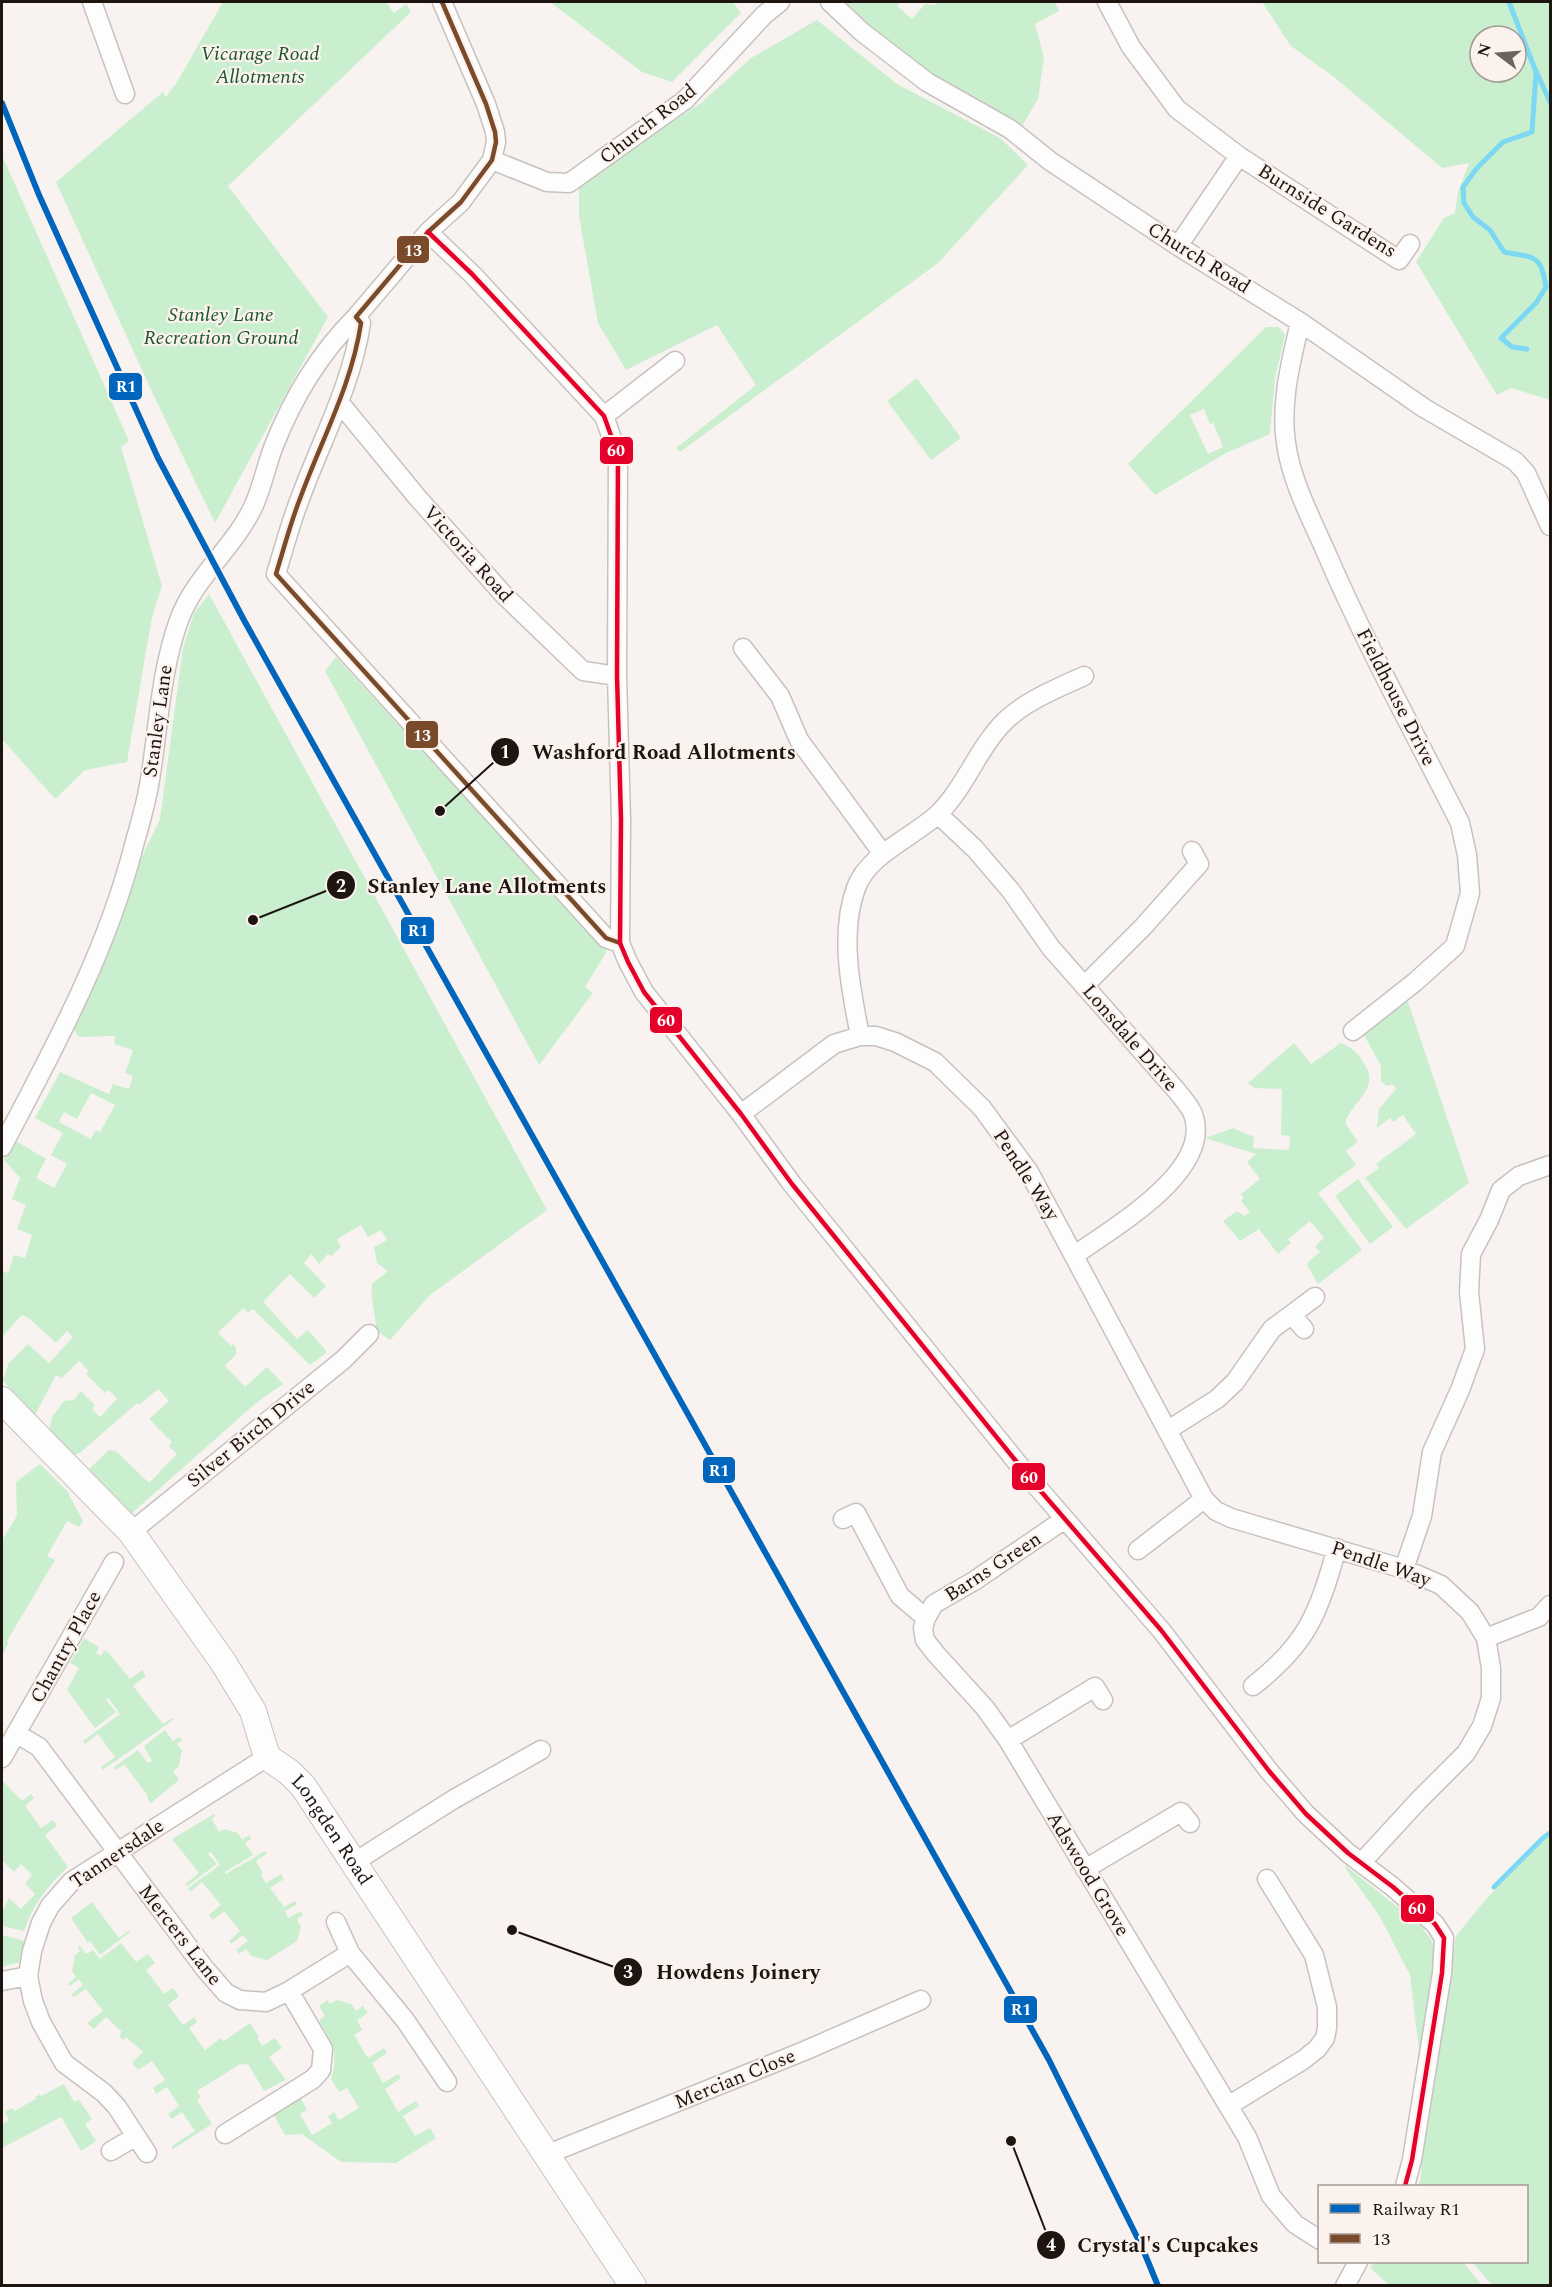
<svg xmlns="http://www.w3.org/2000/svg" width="1552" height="2287" font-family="Spectral,serif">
<rect width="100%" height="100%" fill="#f8f3f0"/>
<!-- green -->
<path fill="#caefce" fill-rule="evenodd" d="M223 2H386L394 13 406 4 411 12 228 186 328 317 215 523 153 394 56 182 163 92 166 97 177 82Z
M550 2H733L741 13 672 82 642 72Z
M843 2H900L897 6 912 19 925 4 935 5 939 2H1055L1059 11 1035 24 1044 58 1038 99 1022 126 924 73 896 50Z
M1262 2H1550V400L1511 388 1497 395 1416 262 1444 218 1455 213 1458 192 1469 163 1442 168 1334 77 1291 46ZM1480 36H1516V72H1480Z
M817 20 897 84 1000 138 1028 165 938 263 680 452 676 448 756 385 717 325 626 370 598 323 579 216V184L701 103 751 58Z
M2 155 129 441 121 447 162 586 152 617 127 762 85 770 55 799 2 739Z
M1266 327H1279L1285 335 1275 378 1270 434 1226 453 1155 495 1128 464ZM1204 409 1210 424 1213 423 1223 447 1208 454 1190 415Z
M917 378 961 438 931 460 887 401Z
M209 594 547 1210 430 1295 390 1340 376 1330C376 1314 370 1300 372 1284L388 1271 377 1263 374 1247 387 1240 381 1230 368 1237 361 1225 337 1239 341 1247 331 1256 328 1254 319 1264 311 1254 304 1263 326 1286 314 1298 290 1274 263 1302 297 1339 308 1330 327 1352 310 1365 253 1309 248 1313 243 1308 218 1333 231 1346 233 1344 236 1347V1354L225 1366 245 1387 267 1367 283 1384 256 1403 132 1513 89 1469 109 1450 116 1451 149 1483 177 1454 169 1446 172 1442 149 1419 169 1401 158 1389 139 1405 137 1403 81 1452 75 1455 49 1431 52 1417 64 1401 74 1400 81 1391 95 1405 92 1409 100 1417 117 1399 109 1390 105 1393 86 1374 89 1371 79 1361 62 1378 56 1375 35 1415 17 1401 3 1379 9 1363 28 1344 49 1363 73 1337 67 1331 56 1343 30 1319 22 1315 2 1337V1271L8 1273 14 1255 25 1258 32 1235 17 1229 26 1205 12 1199 20 1178 4 1160 14 1140 46 1159 36 1178 54 1188 67 1164 51 1155 63 1133 35 1118 60 1072 109 1094 113 1084 129 1089 133 1076 125 1073 133 1050 114 1044 115 1036 79 1037 72 1027 99 972 137 867 160 819 183 648 194 613ZM91 1093 115 1105 100 1132 96 1130 91 1139 59 1122 64 1112 77 1119Z
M336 657 607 951 585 987 593 993 539 1065 325 671Z
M1407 999 1469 1183 1406 1229 1365 1178 1379 1168 1376 1164 1416 1134 1403 1115 1393 1122 1390 1118 1377 1128 1379 1109 1396 1089 1393 1084 1387 1086 1381 1082V1066L1364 1035 1365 1027Z
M1294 1043 1311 1064 1341 1043C1355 1049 1357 1052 1365 1065 1380 1089 1352 1101 1345 1123L1358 1142 1346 1151 1356 1165 1318 1193 1362 1250 1318 1284 1307 1265 1308 1262 1320 1252 1315 1246 1324 1238 1310 1221 1288 1239 1291 1243 1278 1254 1259 1229 1240 1241 1223 1221 1237 1211 1244 1216 1250 1212 1241 1201 1244 1198 1241 1194 1260 1179 1247 1162 1256 1154 1205 1138 1233 1128 1254 1137 1253 1148 1289 1150 1290 1136 1281 1135 1282 1089 1254 1088 1248 1083Z
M1358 1179 1393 1227 1370 1244 1335 1196Z
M40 1464 67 1491 83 1521 79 1527 67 1521 47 1556 55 1560 7 1641 9 1642 2 1656V1540L17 1516 16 1482Z
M84 1638 99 1647 96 1653 101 1656 104 1650 109 1653 130 1679 142 1670 146 1676 133 1686 163 1724 172 1718 173 1720 103 1770 101 1767 115 1757 98 1734 85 1744 83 1741 120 1714 108 1698 106 1700 116 1712 95 1728 67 1690 79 1668 70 1663Z
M165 1730 173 1741 179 1737 182 1740 177 1744 182 1750 179 1766 173 1771 179 1780 151 1803 147 1798 148 1796 124 1764 116 1770 114 1767 138 1750 148 1763 152 1761 144 1746Z
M2 1780 22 1801 31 1794 34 1798 25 1806 41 1828 53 1820 57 1826 45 1835 68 1867C47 1886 33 1905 24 1931L2 1926V1912L9 1898 21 1909 35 1894 25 1883 32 1875 21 1864 14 1872 2 1860Z
M214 1814 215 1816 212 1819 219 1832 224 1829 238 1833 242 1840 249 1835 251 1839 245 1843 253 1855 228 1870 225 1872 226 1874 265 1851 267 1854 256 1861 263 1874 261 1875 266 1883 281 1874 284 1879 270 1888 284 1907 295 1901 297 1904 285 1911 288 1918 301 1911 303 1915 297 1919 301 1927 297 1941 267 1960 251 1956 246 1949 239 1954 236 1950 248 1941 243 1935 231 1944 229 1941 240 1931 224 1911 213 1920 209 1915 221 1905 202 1882 190 1892 188 1888 220 1865 211 1852 208 1854 217 1864 187 1886 185 1884 199 1873 172 1839Z
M1550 1834V2285H1492L1472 2262H1526V2186H1418L1421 2178 1423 2137 1456 1936 1486 1899Z
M1346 1866 1420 1925 1431 1939 1436 1953 1422 2050H1419L1410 1975 1379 1915 1345 1868Z
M92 1902 119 1938 129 1930 130 1932 100 1955 90 1941 88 1943 71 1918Z
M2 1935 25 1941 20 1962 2 1967Z
M121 1943 136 1962 148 1954 155 1963 146 1970 164 1994 173 1988 179 1996 168 2005 183 2025 194 2017 197 2022 189 2028 205 2050 221 2038 224 2041 250 2023 259 2037 257 2038 262 2046 275 2038 282 2048 269 2057 286 2080 264 2091 248 2064 244 2065 242 2063 197 2091 201 2097 197 2100 212 2124 173 2149 172 2146 195 2131 182 2112 172 2119 168 2114 179 2106 167 2087 156 2094 153 2088 165 2080 152 2061 138 2070 132 2063 143 2052 126 2037 123 2040 119 2036 122 2032 106 2017 94 2029 87 2023 103 2011 86 1989 74 1997 71 1995 83 1985 79 1979 70 1986 68 1983 76 1977 72 1971 75 1955 80 1951 78 1948 80 1946 86 1954 93 1950 100 1959Z
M328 2000 330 2004 337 2000 351 2004 356 2011 363 2006 368 2013 357 2020 362 2030 354 2035 368 2058 384 2048 387 2053 372 2063 383 2083 398 2074 401 2078 385 2089 398 2112 416 2101 419 2106 403 2116 415 2136 430 2128 436 2138 396 2163 341 2162 302 2134 285 2135 272 2112 299 2095 307 2110 300 2114 312 2135 332 2123 328 2116 334 2112 339 2120 359 2108 347 2088 339 2092 331 2079C339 2052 332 2043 319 2020L325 2016 319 2006Z
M64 2084 74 2102 79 2100 92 2119 85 2124 96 2141 81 2151 61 2117 2 2148V2125L9 2120 5 2112 12 2108 14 2111 36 2099 35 2097 40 2094 41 2096Z
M1374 2262H1463L1482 2285H1389L1370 2268Z"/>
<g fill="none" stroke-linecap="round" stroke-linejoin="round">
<!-- stream -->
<path stroke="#7dd8f3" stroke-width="5" d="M1509 2 1536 72 1532 132 1503 142 1477 168 1463 187 1464 203 1473 217 1490 230 1504 252C1534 258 1541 253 1546 287L1536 303 1501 338 1512 347 1527 349
M1536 71 1550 102
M1494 1887 1544 1837 1550 1833"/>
<defs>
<path id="street" d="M92 2 125 94
M442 2 486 104 495 132 496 142 492 160 461 202 428 232 356 317 361 323C352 384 322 439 301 496 291 521 284 548 276 574L606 938 620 943
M830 2 862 32 927 82 1010 129 1050 161 1178 246 1300 322 1424 408 1515 461 1526 473 1550 526
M1107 2 1131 47 1177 109 1239 156 1399 260 1410 244
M492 160 547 182 569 183 685 100 764 15 780 2
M428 232 472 274 604 416 618 455 617 676 621 819 620 943 628 962 644 992 741 1114 792 1184 1032 1481 1161 1630 1269 1771 1306 1814 1348 1853 1393 1887 1435 1924 1444 1938 1442 1973 1412 2160 1405 2186
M1178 246 1239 156
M1300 322C1291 362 1280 402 1286 443 1291 480 1310 516 1325 550 1365 643 1414 732 1460 823L1467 855 1470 893 1455 946 1415 982 1353 1031
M339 402 417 497 504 595 583 671 617 676
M604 416 675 361
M743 648 780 696 799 740 883 854
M938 814 975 849 1011 891 1051 948 1177 1091C1182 1098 1190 1106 1193 1114 1214 1171 1112 1228 1075 1255
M1084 986 1143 927 1199 864 1192 851
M860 1036C851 990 839 934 856 888 868 854 914 837 939 813 966 786 978 748 1005 721 1027 700 1056 689 1084 676
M741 1114 834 1044 860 1036H876L895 1042 935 1062 982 1108 1029 1172 1204 1499 1216 1511 1231 1518 1404 1569 1441 1585 1470 1612 1486 1638 1491 1668V1698L1482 1726 1466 1753 1419 1800 1361 1863
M2 1147C53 1050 107 952 134 845 141 821 148 797 151 773 159 721 161 670 179 620 195 576 235 547 254 505 262 487 266 467 273 448 292 399 319 354 356 317
M1292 1315 1304 1329
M1168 1430 1217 1399 1235 1382 1272 1329 1315 1297
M843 1519 856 1513 900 1596 926 1618 923 1628 925 1640 936 1654 985 1708 1008 1740 1247 2137 1271 2196 1295 2224 1320 2240
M131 1532 343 1360 369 1334
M1138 1550 1204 1499
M1404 1569 1422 1516 1432 1452 1460 1390 1475 1349 1469 1292 1471 1254 1489 1220 1501 1190 1519 1176 1550 1165
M926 1618 934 1604 974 1581 1065 1519
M1486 1638 1539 1617 1550 1605
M1253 1686C1308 1643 1318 1614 1337 1548
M17 1734 39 1747 205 1969 226 1993 240 2000 266 2002 289 1991 350 1953
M1008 1740 1095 1687 1103 1700
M2 1758 114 1562
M353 1863 454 1799 541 1750
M1085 1869 1181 1812 1190 1823
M336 1922 350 1953 405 2020 447 2082
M2 1981 28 1976
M1228 2106 1303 2060 1317 2049 1325 2038 1327 2028V2007L1314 1955 1267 1879
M225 2134 313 2079 321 2070 323 2049 289 1991
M111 2151 135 2137
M147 2153 117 2107 104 2093 64 2063 41 2022 33 2001 28 1976 32 1951 41 1923 50 1906 72 1881 267 1757
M548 2154 804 2051 921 2000
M1345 2286 1358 2262"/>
<g id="secondary">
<path id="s1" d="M2 1400 131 1532 223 1662 253 1711 267 1757 289 1772 303 1786 633 2286"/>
</g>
</defs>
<!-- street casing -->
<use href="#street" stroke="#c8c2be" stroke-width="21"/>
<!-- secondary casing -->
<use href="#secondary" stroke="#c8c2be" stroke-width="28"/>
<!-- street -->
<use href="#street" stroke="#fefdfd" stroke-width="18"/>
<!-- secondary -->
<use href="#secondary" stroke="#fefdfd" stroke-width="26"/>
<defs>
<path id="bus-1" d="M442 2 486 104 495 132 496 142 492 160 461 202 428 232 356 317 361 323C352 384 322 439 301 496 291 521 284 548 276 574L606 938 620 943"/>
<path id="bus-2" d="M428 232 472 274 604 416 618 455 617 676 621 819 620 943 628 962 644 992 741 1114 792 1184 1032 1481 1161 1630 1269 1771 1306 1814 1348 1853 1393 1887 1435 1924 1444 1938 1442 1973 1412 2160 1405 2186"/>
</defs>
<!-- bus-1 casing -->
<use href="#bus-1" stroke="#fcf2ed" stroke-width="9"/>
<!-- bus-2 casing -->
<use href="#bus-2" stroke="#fcf2ed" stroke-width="9"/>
<!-- bus-1 -->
<use href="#bus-1" stroke="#7a4b2a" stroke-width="4.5"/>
<!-- bus-2 -->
<use href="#bus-2" stroke="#e4002b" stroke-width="4.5"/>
<defs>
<path id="rail-1" d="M2 103 39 195 158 458 245 622 1049 2060 1142 2247 1158 2286"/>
</defs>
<!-- rail-1 casing -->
<use href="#rail-1" stroke="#fcf2ed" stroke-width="10"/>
<!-- rail-1 -->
<use href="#rail-1" stroke="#0065bd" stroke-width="6"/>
</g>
<g text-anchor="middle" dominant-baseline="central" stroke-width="4.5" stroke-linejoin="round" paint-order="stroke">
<!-- park labels -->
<g font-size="20" font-style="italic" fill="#19562c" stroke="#fcf2ed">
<text x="260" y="54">Vicarage Road<tspan x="260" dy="23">Allotments</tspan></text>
<text x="221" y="315">Stanley Lane<tspan x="221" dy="23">Recreation Ground</tspan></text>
</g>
<!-- street labels -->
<g font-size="20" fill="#1e1511" stroke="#fcf2ed">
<text transform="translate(648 124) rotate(-38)">Church Road</text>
<text transform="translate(1327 211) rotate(32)">Burnside Gardens</text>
<text transform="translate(1199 258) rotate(32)">Church Road</text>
<text transform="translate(468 554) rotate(48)">Victoria Road</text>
<text transform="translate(1396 697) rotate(63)">Fieldhouse Drive</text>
<text transform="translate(158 721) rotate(-82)">Stanley Lane</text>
<text transform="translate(1130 1038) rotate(49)">Lonsdale Drive</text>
<text transform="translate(1026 1175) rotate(57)">Pendle Way</text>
<text transform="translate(251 1434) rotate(-39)">Silver Birch Drive</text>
<text transform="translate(1381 1564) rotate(19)">Pendle Way</text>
<text transform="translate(993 1567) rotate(-33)">Barns Green</text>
<text transform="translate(66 1647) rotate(-61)">Chantry Place</text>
<text stroke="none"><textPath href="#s1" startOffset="548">Longden Road</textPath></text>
<text transform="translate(117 1854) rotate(-34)">Tannersdale</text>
<text transform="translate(1088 1874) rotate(59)">Adswood Grove</text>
<text transform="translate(180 1935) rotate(52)">Mercers Lane</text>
<text transform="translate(735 2079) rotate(-22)">Mercian Close</text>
</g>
</g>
<!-- callouts -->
<path fill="none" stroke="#1e1511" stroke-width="2" d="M440 811L505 752M253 920L341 885M512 1930L628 1972M1011 2141L1051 2245"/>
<g fill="#1e1511" stroke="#fcf2ed" stroke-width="2">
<circle cx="440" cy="811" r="6"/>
<circle cx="253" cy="920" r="6"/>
<circle cx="512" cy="1930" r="6"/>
<circle cx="1011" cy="2141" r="6"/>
<circle cx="505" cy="752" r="15"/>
<circle cx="341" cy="885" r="15"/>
<circle cx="628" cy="1972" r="15"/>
<circle cx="1051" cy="2245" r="15"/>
</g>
<g font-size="18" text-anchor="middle" font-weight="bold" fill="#fff">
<text x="505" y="758">1</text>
<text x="341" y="892">2</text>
<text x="628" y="1978">3</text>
<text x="1051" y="2251">4</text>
</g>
<g font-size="21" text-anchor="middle" font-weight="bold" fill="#1e1511" stroke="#fcf2ed" stroke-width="4.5" stroke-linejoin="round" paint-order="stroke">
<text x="664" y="759">Washford Road Allotments</text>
<text x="487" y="893">Stanley Lane Allotments</text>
<text x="738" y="1979">Howdens Joinery</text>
<text x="1168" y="2252">Crystal's Cupcakes</text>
</g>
<g stroke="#fcf2ed" stroke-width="2">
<rect x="396" y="235" width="34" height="29" rx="6" fill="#7a4b2a"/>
<rect x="108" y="372" width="35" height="29" rx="6" fill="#0065bd"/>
<rect x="599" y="436" width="35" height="29" rx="6" fill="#e4002b"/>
<rect x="405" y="720" width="34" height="29" rx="6" fill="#7a4b2a"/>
<rect x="400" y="916" width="35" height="29" rx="6" fill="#0065bd"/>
<rect x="649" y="1006" width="34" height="28" rx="6" fill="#e4002b"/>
<rect x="702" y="1456" width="34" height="28" rx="6" fill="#0065bd"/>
<rect x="1011" y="1462" width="35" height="29" rx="6" fill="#e4002b"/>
<rect x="1400" y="1894" width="35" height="29" rx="6" fill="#e4002b"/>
<rect x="1003" y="1995" width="35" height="29" rx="6" fill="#0065bd"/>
</g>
<g font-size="16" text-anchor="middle" font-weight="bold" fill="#fff">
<text x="413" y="256">13</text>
<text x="126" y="392">R1</text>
<text x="616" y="456">60</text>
<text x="422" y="741">13</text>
<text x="418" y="936">R1</text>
<text x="666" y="1026">60</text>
<text x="719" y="1476">R1</text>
<text x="1029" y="1483">60</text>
<text x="1417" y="1914">60</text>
<text x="1021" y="2015">R1</text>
</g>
<!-- border -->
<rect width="1552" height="2287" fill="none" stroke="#1e1511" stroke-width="6"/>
<!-- legend -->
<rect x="1318" y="2185" width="210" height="78" fill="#fcf2ed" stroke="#a39a95" stroke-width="1.5"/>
<rect x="1330" y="2204" width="30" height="9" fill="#0065bd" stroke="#a39a95" stroke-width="1.5"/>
<text x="1372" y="2215" font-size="18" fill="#1e1511">Railway R1</text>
<rect x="1330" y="2234" width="30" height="9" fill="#7a4b2a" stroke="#a39a95" stroke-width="1.5"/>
<text x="1372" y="2245" font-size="18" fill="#1e1511">13</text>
<!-- north arrow -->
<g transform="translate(1498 54) rotate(286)"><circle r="28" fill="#fcf2ed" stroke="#a39a95" stroke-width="1.5"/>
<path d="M0-4.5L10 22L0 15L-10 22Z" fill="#6a635f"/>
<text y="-9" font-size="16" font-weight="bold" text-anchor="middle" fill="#1e1511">N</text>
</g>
</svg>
